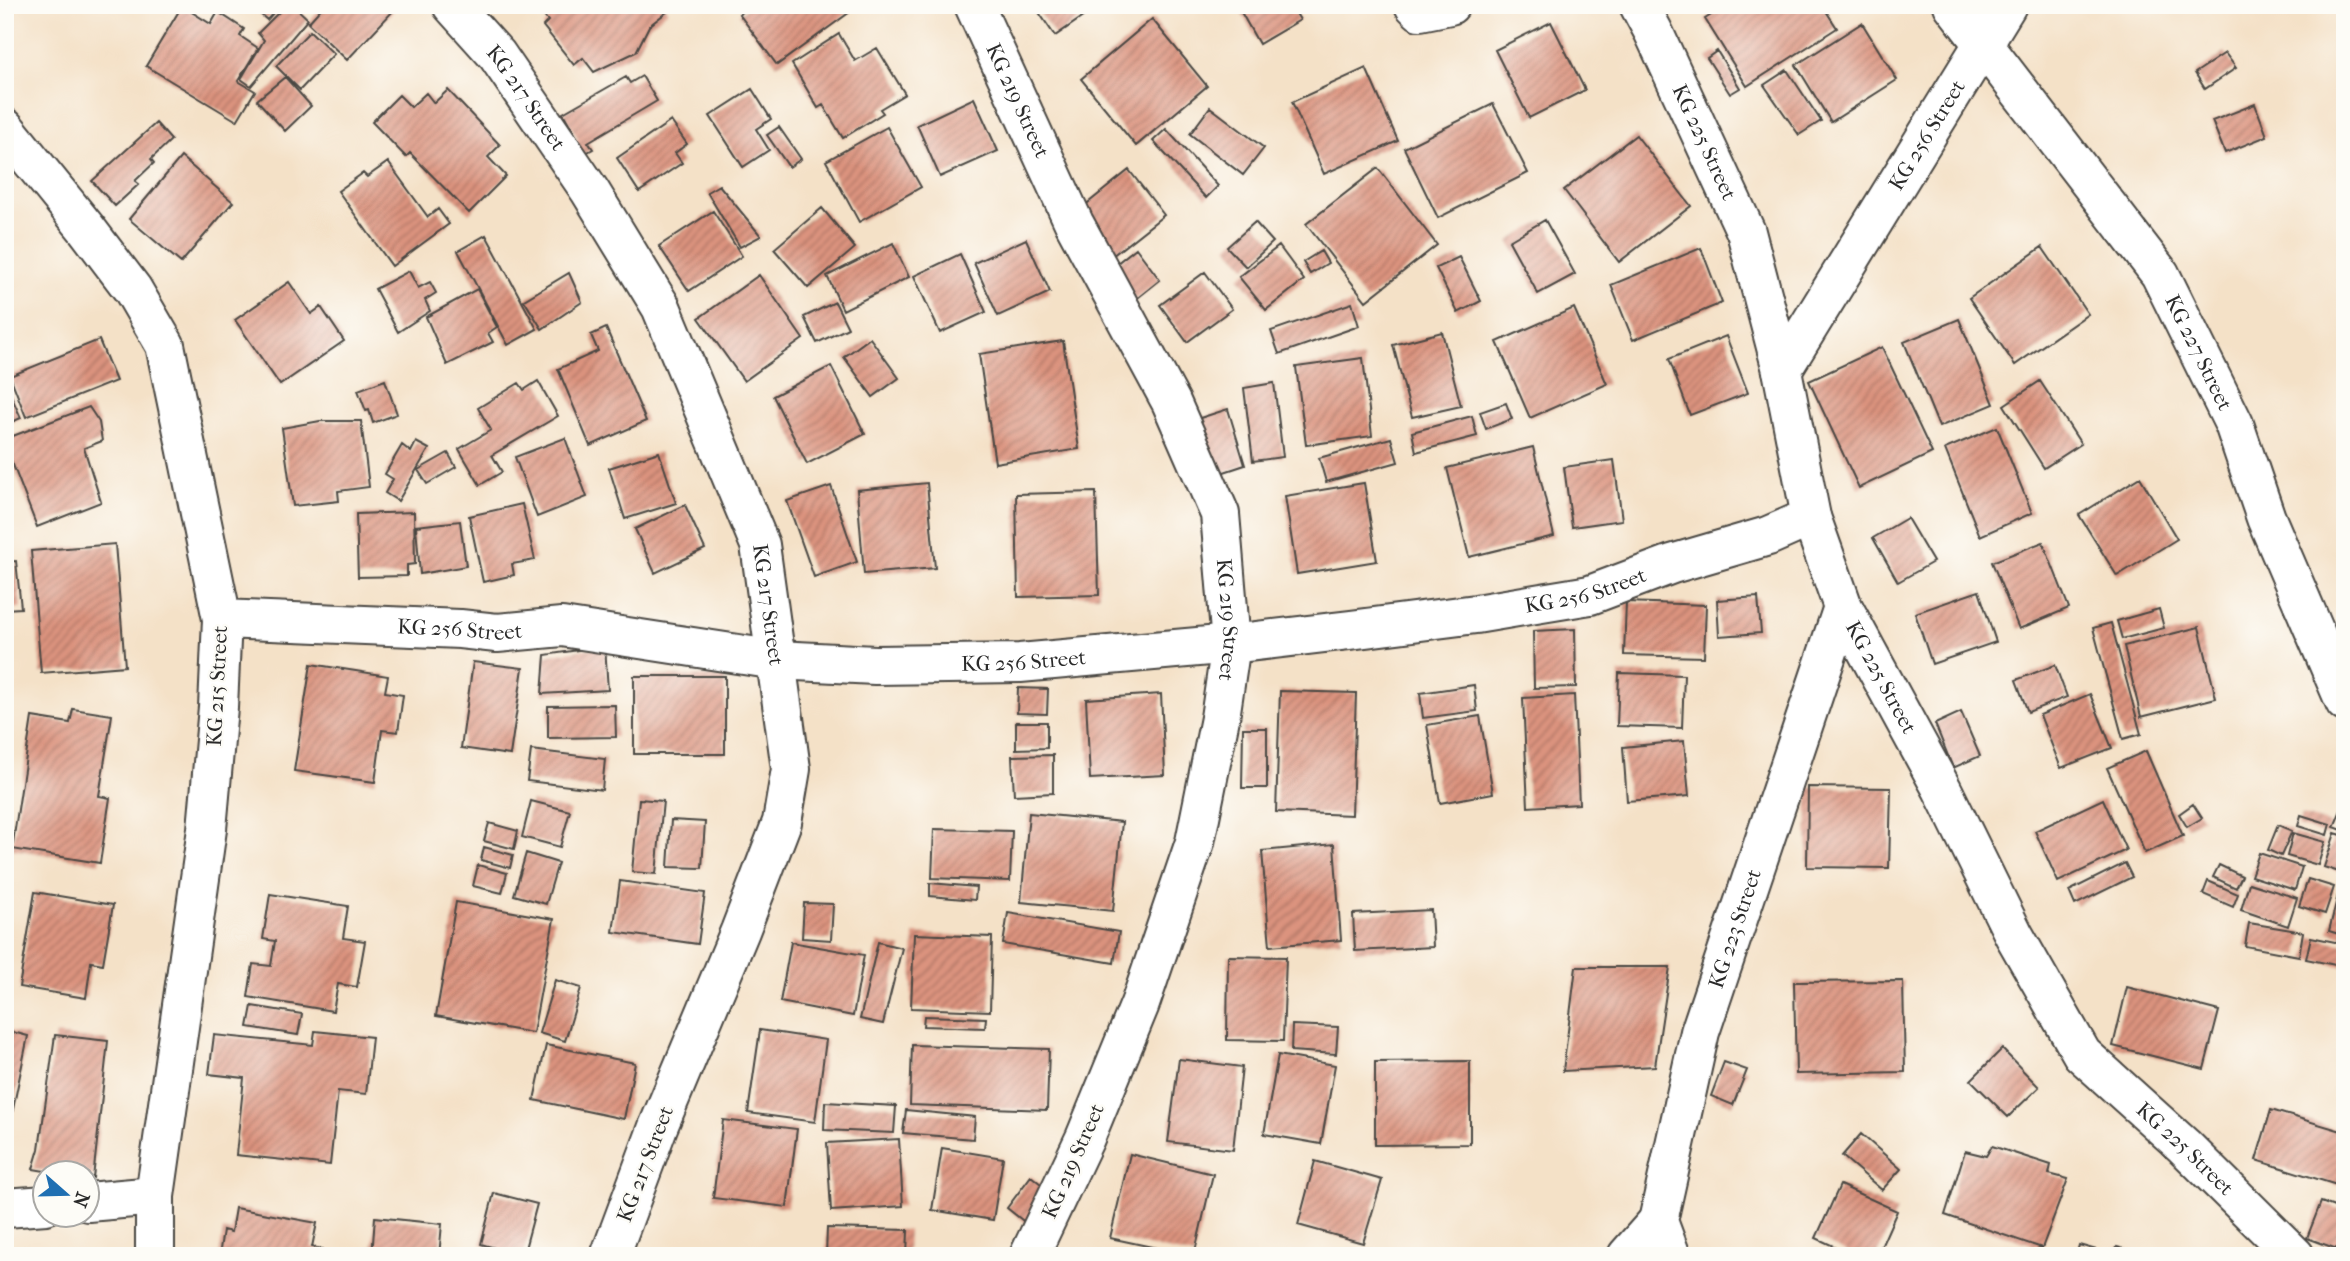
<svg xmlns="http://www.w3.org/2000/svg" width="2350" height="1261" font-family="'IM FELL French Canon',serif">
<defs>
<pattern id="building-hatch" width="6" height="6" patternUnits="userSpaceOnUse" patternTransform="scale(1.75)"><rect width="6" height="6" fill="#db937e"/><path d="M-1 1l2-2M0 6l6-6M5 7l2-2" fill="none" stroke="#b27867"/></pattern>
</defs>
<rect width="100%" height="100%" fill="#fdfcf7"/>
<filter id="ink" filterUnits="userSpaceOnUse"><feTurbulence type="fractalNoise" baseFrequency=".0143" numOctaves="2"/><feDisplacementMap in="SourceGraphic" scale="14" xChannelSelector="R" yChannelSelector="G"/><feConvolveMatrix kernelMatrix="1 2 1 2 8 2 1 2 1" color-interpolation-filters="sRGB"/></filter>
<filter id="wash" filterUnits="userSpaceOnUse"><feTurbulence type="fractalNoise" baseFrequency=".00686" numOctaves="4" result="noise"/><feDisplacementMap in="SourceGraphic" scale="28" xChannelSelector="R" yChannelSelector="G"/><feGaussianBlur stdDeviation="1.57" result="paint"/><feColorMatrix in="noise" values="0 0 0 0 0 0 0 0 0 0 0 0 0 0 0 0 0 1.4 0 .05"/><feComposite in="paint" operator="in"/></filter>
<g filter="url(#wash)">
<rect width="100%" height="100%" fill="#f4e1c7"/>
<g id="blocks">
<!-- building -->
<path fill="url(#building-hatch)" d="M250 5H280L267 20Z
M286 5H293L308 19 251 86 241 79 264 40 258 33Z
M324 5H392L396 8 347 60 308 23Z
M535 5H664L668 11 649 26 636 52 594 72 583 58 574 65 543 26 548 21Z
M751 5H846L850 12 777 65 739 14Z
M1034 5H1100L1055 36Z
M1237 5H1291L1300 20 1259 44Z
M1727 5H1822L1837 28 1747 86 1705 19Z
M182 6 211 24 218 12 244 29 240 36 258 48 238 81 255 91 237 121 146 66Z
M1152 19 1207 86 1136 146 1081 79Z
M1551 22 1585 90 1529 118 1495 50Z
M1862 23 1897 80 1831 122 1796 65Z
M310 31 334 54 300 90 276 66Z
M839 34 855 61 877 48 905 94 880 109 883 113 843 138 823 105 818 108 792 64Z
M1717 51 1740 88 1730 94 1707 58Z
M2225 53 2236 68 2205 89 2195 73Z
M1366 68 1398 141 1324 174 1292 102Z
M1787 70 1821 121 1799 135 1764 85Z
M642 76 657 101 588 142 593 149 575 159 568 145 578 139 563 113 626 77 630 83Z
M285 77 311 106 285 131 257 100Z
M752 89 771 119 756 129 769 150 743 167 710 116Z
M448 90 500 145 488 157 506 176 469 213 410 153 406 157 372 122 399 95 411 107 426 93 434 103Z
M974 98 998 151 940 177 917 125Z
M1493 104 1528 173 1438 218 1404 148Z
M2255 104 2267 136 2225 153 2212 121Z
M1210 107 1264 148 1243 175 1190 134Z
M671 121 687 144 675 153 682 163 639 192 617 158Z
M156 123 171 140 151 159 154 163 135 181 139 184 115 206 92 181Z
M779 127 801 159 789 167 767 135Z
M887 127 921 187 859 222 826 161Z
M1166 129 1218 186 1206 198 1153 141Z
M1636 135 1691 206 1619 262 1564 190Z
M181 157 233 202 181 263 129 219Z
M388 162 428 217 438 209 449 224 392 266 338 191 363 173 367 177Z
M1378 168 1437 245 1366 301 1306 224Z
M1129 170 1164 215 1112 256 1078 211Z
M719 185 761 236 740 247 707 192Z
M822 208 855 248 808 288 774 249Z
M713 211 742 256 689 291 659 246Z
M1545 220 1575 274 1538 294 1509 241Z
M1255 222 1273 242 1246 267 1227 247Z
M486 235 537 329 508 345 458 251Z
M1026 239 1050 292 998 316 974 263Z
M893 243 909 277 843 310 827 276Z
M1279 246 1304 280 1266 310 1239 277Z
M2042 247 2088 314 2015 365 1969 298Z
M1136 248 1160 280 1135 300 1111 268Z
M1701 248 1722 303 1633 340 1611 285Z
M1321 251 1328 263 1310 274 1303 262Z
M960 254 986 312 940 333 914 276Z
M1459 257 1481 301 1458 313 1436 268Z
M409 271 418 288 430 282 436 293 425 300 430 311 398 332 375 289Z
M1205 272 1232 309 1187 342 1160 305Z
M569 273 582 302 542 329 524 300Z
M759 275 803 339 744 381 699 318Z
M289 282 311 314 321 307 344 341 280 385 235 320Z
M477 289 497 327 488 333 493 342 447 365 426 317Z
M835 302 848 328 817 343 804 317Z
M1352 303 1359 326 1279 354 1271 331Z
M1574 308 1607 384 1530 418 1497 342Z
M1959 319 1994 404 1939 427 1904 342Z
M606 328 646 421 590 446 558 369 598 351 591 335Z
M1442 332 1461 406 1412 417 1393 345Z
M1726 336 1748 393 1690 415 1669 359Z
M870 338 899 378 873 397 844 357Z
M99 340 116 381 26 417 10 376Z
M1063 341 1079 449 995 463 979 354Z
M1882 347 1932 453 1859 488 1809 381Z
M1363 358 1372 436 1306 445 1296 367Z
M831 366 865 434 807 464 773 396Z
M385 380 397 414 373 423 369 410 366 411 358 390Z
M538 381 558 416 492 455 502 472 480 485 459 449 491 430 478 408 519 383 524 390Z
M2040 381 2081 444 2044 468 2004 405Z
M5 382 21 418 5 425Z
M1274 383 1283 457 1253 461 1244 388Z
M1506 403 1512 419 1486 429 1480 412Z
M89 407 99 422 102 441 84 448 101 502 37 527 5 444V439Z
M1228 409 1245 465 1215 475 1197 419Z
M1472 416 1477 436 1416 452 1412 432Z
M320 421H361L369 487 338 491 339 501 293 506 282 428Z
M1997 427 2032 513 1980 536 1945 449Z
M565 438 587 497 537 517 515 457Z
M1391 438 1398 462 1326 482 1319 458Z
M416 442 429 449 398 501 385 493 393 479 385 474 402 445 411 452Z
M1533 447 1554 536 1469 557 1447 468Z
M659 452 676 503 625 519 609 468Z
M448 453 456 467 427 484 418 470Z
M1614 460 1622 520 1572 527 1564 467Z
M2140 477 2177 539 2117 576 2079 515Z
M927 483 935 568 864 574 857 490Z
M1364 483 1377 561 1297 574 1285 496Z
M831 486 857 562 814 577 787 501Z
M1096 492 1099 595 1018 597 1016 494Z
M522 504 535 560 512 564 514 575 483 582 469 516Z
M685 505 705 549 655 573 635 529Z
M414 512 415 564 407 565V576L358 577 356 514Z
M1907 518 1933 562 1898 582 1873 538Z
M460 521 466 566 420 574 416 526Z
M2043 542 2069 608 2019 629 1992 562Z
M115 544 125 666 41 673 31 551Z
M16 561 21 608 5 609V562Z
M1979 591 1996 642 1932 664 1915 613Z
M1758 597 1761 633 1719 636 1717 600Z
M1626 602 1706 605 1704 657 1624 655Z
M2159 609 2164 628 2122 639 2117 621Z
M2111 623 2141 734 2123 739 2093 628Z
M2199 627 2216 698 2141 717 2124 646Z
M1575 629 1576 687 1534 688 1533 631Z
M605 646 608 690 542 694 545 655Z
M473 662 523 668 510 755 461 748Z
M311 664 388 676 385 692 403 695 398 732 382 730 375 782 294 771Z
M2055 665 2067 697 2028 712 2016 680Z
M1619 673 1684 675 1682 728 1617 726Z
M634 676H725V754H634Z
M1474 685 1477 711 1423 718 1420 693Z
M1018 688 1048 689 1047 714 1017 713Z
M1280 691 1356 693 1352 815 1276 812Z
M1161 694 1165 775 1090 779 1086 699Z
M2090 694 2112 748 2061 768 2040 715Z
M1574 695 1579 804 1528 807 1523 698Z
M615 705 616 737 548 738V706Z
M73 709 112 715 99 796 110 798 100 863 12 849 32 717 70 723Z
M1961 712 1980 756 1953 768 1935 724Z
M1480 716 1493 793 1440 803 1427 725Z
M1016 722H1047V748L1016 749Z
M1243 728H1267V788H1242Z
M1684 741 1689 796 1627 801 1623 747Z
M531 750 605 759 602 790 527 781Z
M2146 751 2183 836 2145 853 2107 768Z
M1053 755V793L1014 795 1012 756Z
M1808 787 1891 788 1889 868 1807 867Z
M639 799 663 801 656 874 632 872Z
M2103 799 2126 850 2058 882 2035 831Z
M531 801 570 811 560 847 522 837Z
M2193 804 2202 818 2187 827 2179 814Z
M2341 810 2345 811V831L2334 827Z
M1029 813 1122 822 1113 911 1021 902Z
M2301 815 2330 824 2327 835 2298 826Z
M671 820 705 822 702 868 668 867Z
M489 823 518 831 514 849 484 841Z
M2278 825 2292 831 2281 856 2268 850Z
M934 829 1012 831 1010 881 932 878Z
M2293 833 2325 842 2318 865 2287 856Z
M2335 833 2345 836V874L2324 867Z
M1334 844 1341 940 1270 946 1262 851Z
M484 847 513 855 510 868 481 860Z
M526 853 558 863 546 904 514 895Z
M2259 853 2302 867 2295 890 2251 876Z
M2125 863 2132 877 2075 905 2069 891Z
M478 865 507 873 502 893 473 886Z
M2219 865 2242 876 2236 888 2213 877Z
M2308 879 2334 887 2325 914 2299 906Z
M620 881 705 893 698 944 613 932Z
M2208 881 2238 894 2233 907 2203 894Z
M930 883 976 887 975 900 930 896Z
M2249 883 2297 898 2288 926 2241 910Z
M2340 887 2345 888V936L2329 931Z
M35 892 113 905 103 964 91 962 86 998 19 987Z
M270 894 348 906 343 938 365 941 357 987 338 984 333 1011 248 997 253 964 271 966 275 941 263 939Z
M456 902 554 919 533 1033 436 1016Z
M804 903 833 904 831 940 802 938Z
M1431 910 1433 947 1355 951 1353 914Z
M1008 913 1119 932 1114 963 1003 944Z
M2249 923 2303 932 2299 956 2245 946Z
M914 934 992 937 990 1011 911 1008Z
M2311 937 2345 944V967L2306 959Z
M791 942 864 955 853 1016 780 1002Z
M878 942 902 948 883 1024 860 1019Z
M1228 956 1286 957 1283 1041 1227 1040Z
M1576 967H1670L1655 1066 1563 1071Z
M555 980 581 988 565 1041 539 1033Z
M1903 981 1905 1072 1796 1074 1794 982Z
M2127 987 2219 1011 2204 1069 2113 1046Z
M252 1006 302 1014 298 1035 248 1027Z
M924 1016 986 1018 985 1028 923 1026Z
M1292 1025 1338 1027 1336 1054 1291 1051Z
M5 1030 28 1036 12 1114 5 1112Z
M760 1030 826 1040 815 1122 748 1113Z
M315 1031 372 1037 366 1094 338 1091 330 1165 236 1155 244 1078 209 1074 214 1035 313 1045Z
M55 1035 108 1041 93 1178 88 1177V1174H62L33 1169 39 1149Z
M546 1045 635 1063 624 1119 534 1100Z
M912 1045 1049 1049 1047 1110 910 1105Z
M2002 1049 2039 1087 2008 1117 1971 1080Z
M1278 1055 1335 1065 1321 1144 1264 1134Z
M1179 1059 1242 1067 1233 1150 1168 1142Z
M1470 1061V1144L1375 1145V1062Z
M1724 1062 1747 1070 1733 1105 1711 1096Z
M825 1102 896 1106 894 1133 824 1130Z
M906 1110 975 1117 973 1139 903 1133Z
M2271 1110 2345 1132V1171L2340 1186 2256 1160Z
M723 1120 797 1129 787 1207 713 1198Z
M1861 1134 1901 1169 1882 1190 1842 1156Z
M899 1139 903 1206 831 1211 827 1143Z
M1992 1146 2051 1165 2049 1174 2068 1179 2042 1248 1945 1215 1965 1151 1986 1156Z
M942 1148 1003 1158 993 1220 932 1210Z
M1130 1154 1213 1174 1194 1256 1110 1238Z
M1315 1161 1382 1180 1363 1243 1298 1225Z
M1031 1176 1057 1197 1032 1228 1007 1208Z
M1840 1185 1897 1211 1877 1256H1855L1816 1238Z
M494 1193 537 1204 523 1256 481 1244Z
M2321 1202 2345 1211V1228L2337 1249 2307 1238Z
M235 1208 317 1223 312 1247 322 1249 321 1256H219L223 1230 231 1232Z
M375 1217 442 1224 439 1256H372Z
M827 1228 908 1230 907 1256H826Z
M2079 1245 2114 1255V1256H2076Z
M2117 1247 2147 1255 2146 1256H2114Z
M788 1252V1256H722V1253Z"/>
</g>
</g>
<g filter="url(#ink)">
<use href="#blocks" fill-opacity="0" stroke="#494642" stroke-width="2"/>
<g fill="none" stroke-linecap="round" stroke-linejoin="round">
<defs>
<g id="street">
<path id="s1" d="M452 5 497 55 590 191 661 307 760 545 791 769 782 822 740 931 658 1127 610 1256"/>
<path id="s2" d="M974 5 1074 223 1171 402 1220 514 1231 644 1220 718 1195 842 1140 1004 1085 1138 1029 1256"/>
<path d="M1414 5 1420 11 1450 5"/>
<path id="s3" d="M1639 5 1653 31 1746 232 1782 370 1811 517 1843 607 1942 789 2014 935 2082 1054 2184 1146 2295 1256"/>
<path id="s4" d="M1953 5 2160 274 2234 424 2266 518 2345 702"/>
<path d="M5 128 86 228 133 290 165 345 222 619 218 707 207 829 155 1196V1256"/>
<path id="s5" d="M1782 370 2007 5"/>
<path id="s6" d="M222 619 460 629 497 633 562 627 777 660 875 665 1020 663 1231 644 1350 630 1476 614 1590 595 1672 564 1768 536 1811 517"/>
<path d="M88 1202 155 1196"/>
<path d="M5 1208 46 1205"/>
<path d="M1627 1256 1658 1221"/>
<path id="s7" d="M1671 1256 1658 1221 1700 1032 1843 607"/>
</g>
</defs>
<!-- street casing -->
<use href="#street" stroke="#494642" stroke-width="42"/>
<!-- street -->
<use href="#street" stroke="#fff" stroke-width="38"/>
</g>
</g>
<g text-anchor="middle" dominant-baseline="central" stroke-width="5" stroke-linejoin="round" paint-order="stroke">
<!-- street labels -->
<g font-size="21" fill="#2b2b2b" stroke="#fdfcf7">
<text stroke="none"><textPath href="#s1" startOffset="119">KG 217 Street</textPath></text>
<text stroke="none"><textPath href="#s2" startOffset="105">KG 219 Street</textPath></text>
<text stroke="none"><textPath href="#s5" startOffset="276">KG 256 Street</textPath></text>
<text stroke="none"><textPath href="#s3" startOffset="152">KG 225 Street</textPath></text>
<text stroke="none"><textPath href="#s4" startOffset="427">KG 227 Street</textPath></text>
<text stroke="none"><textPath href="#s6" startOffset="1372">KG 256 Street</textPath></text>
<text stroke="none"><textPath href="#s1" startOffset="686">KG 217 Street</textPath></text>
<text stroke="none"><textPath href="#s2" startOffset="672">KG 219 Street</textPath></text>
<text stroke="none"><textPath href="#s6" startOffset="238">KG 256 Street</textPath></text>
<text stroke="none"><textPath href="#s6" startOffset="805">KG 256 Street</textPath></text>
<text stroke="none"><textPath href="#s3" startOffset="719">KG 225 Street</textPath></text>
<text transform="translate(217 686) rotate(-87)">KG 215 Street</text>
<text stroke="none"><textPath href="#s7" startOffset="340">KG 223 Street</textPath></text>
<text stroke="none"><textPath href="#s3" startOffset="1286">KG 225 Street</textPath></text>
<text transform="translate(1073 1161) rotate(-66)">KG 219 Street</text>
<text transform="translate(645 1164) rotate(-69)">KG 217 Street</text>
</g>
</g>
<!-- margin -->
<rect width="2350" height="1261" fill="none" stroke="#fdfcf7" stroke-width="28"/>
<!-- north arrow -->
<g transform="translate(66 1194) rotate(110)"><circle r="33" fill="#fdfcf7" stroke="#a9a8a5" stroke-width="2"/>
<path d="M0-5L12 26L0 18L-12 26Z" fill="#1f6fb2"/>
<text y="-10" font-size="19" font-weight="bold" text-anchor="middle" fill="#2b2b2b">N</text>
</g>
</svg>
